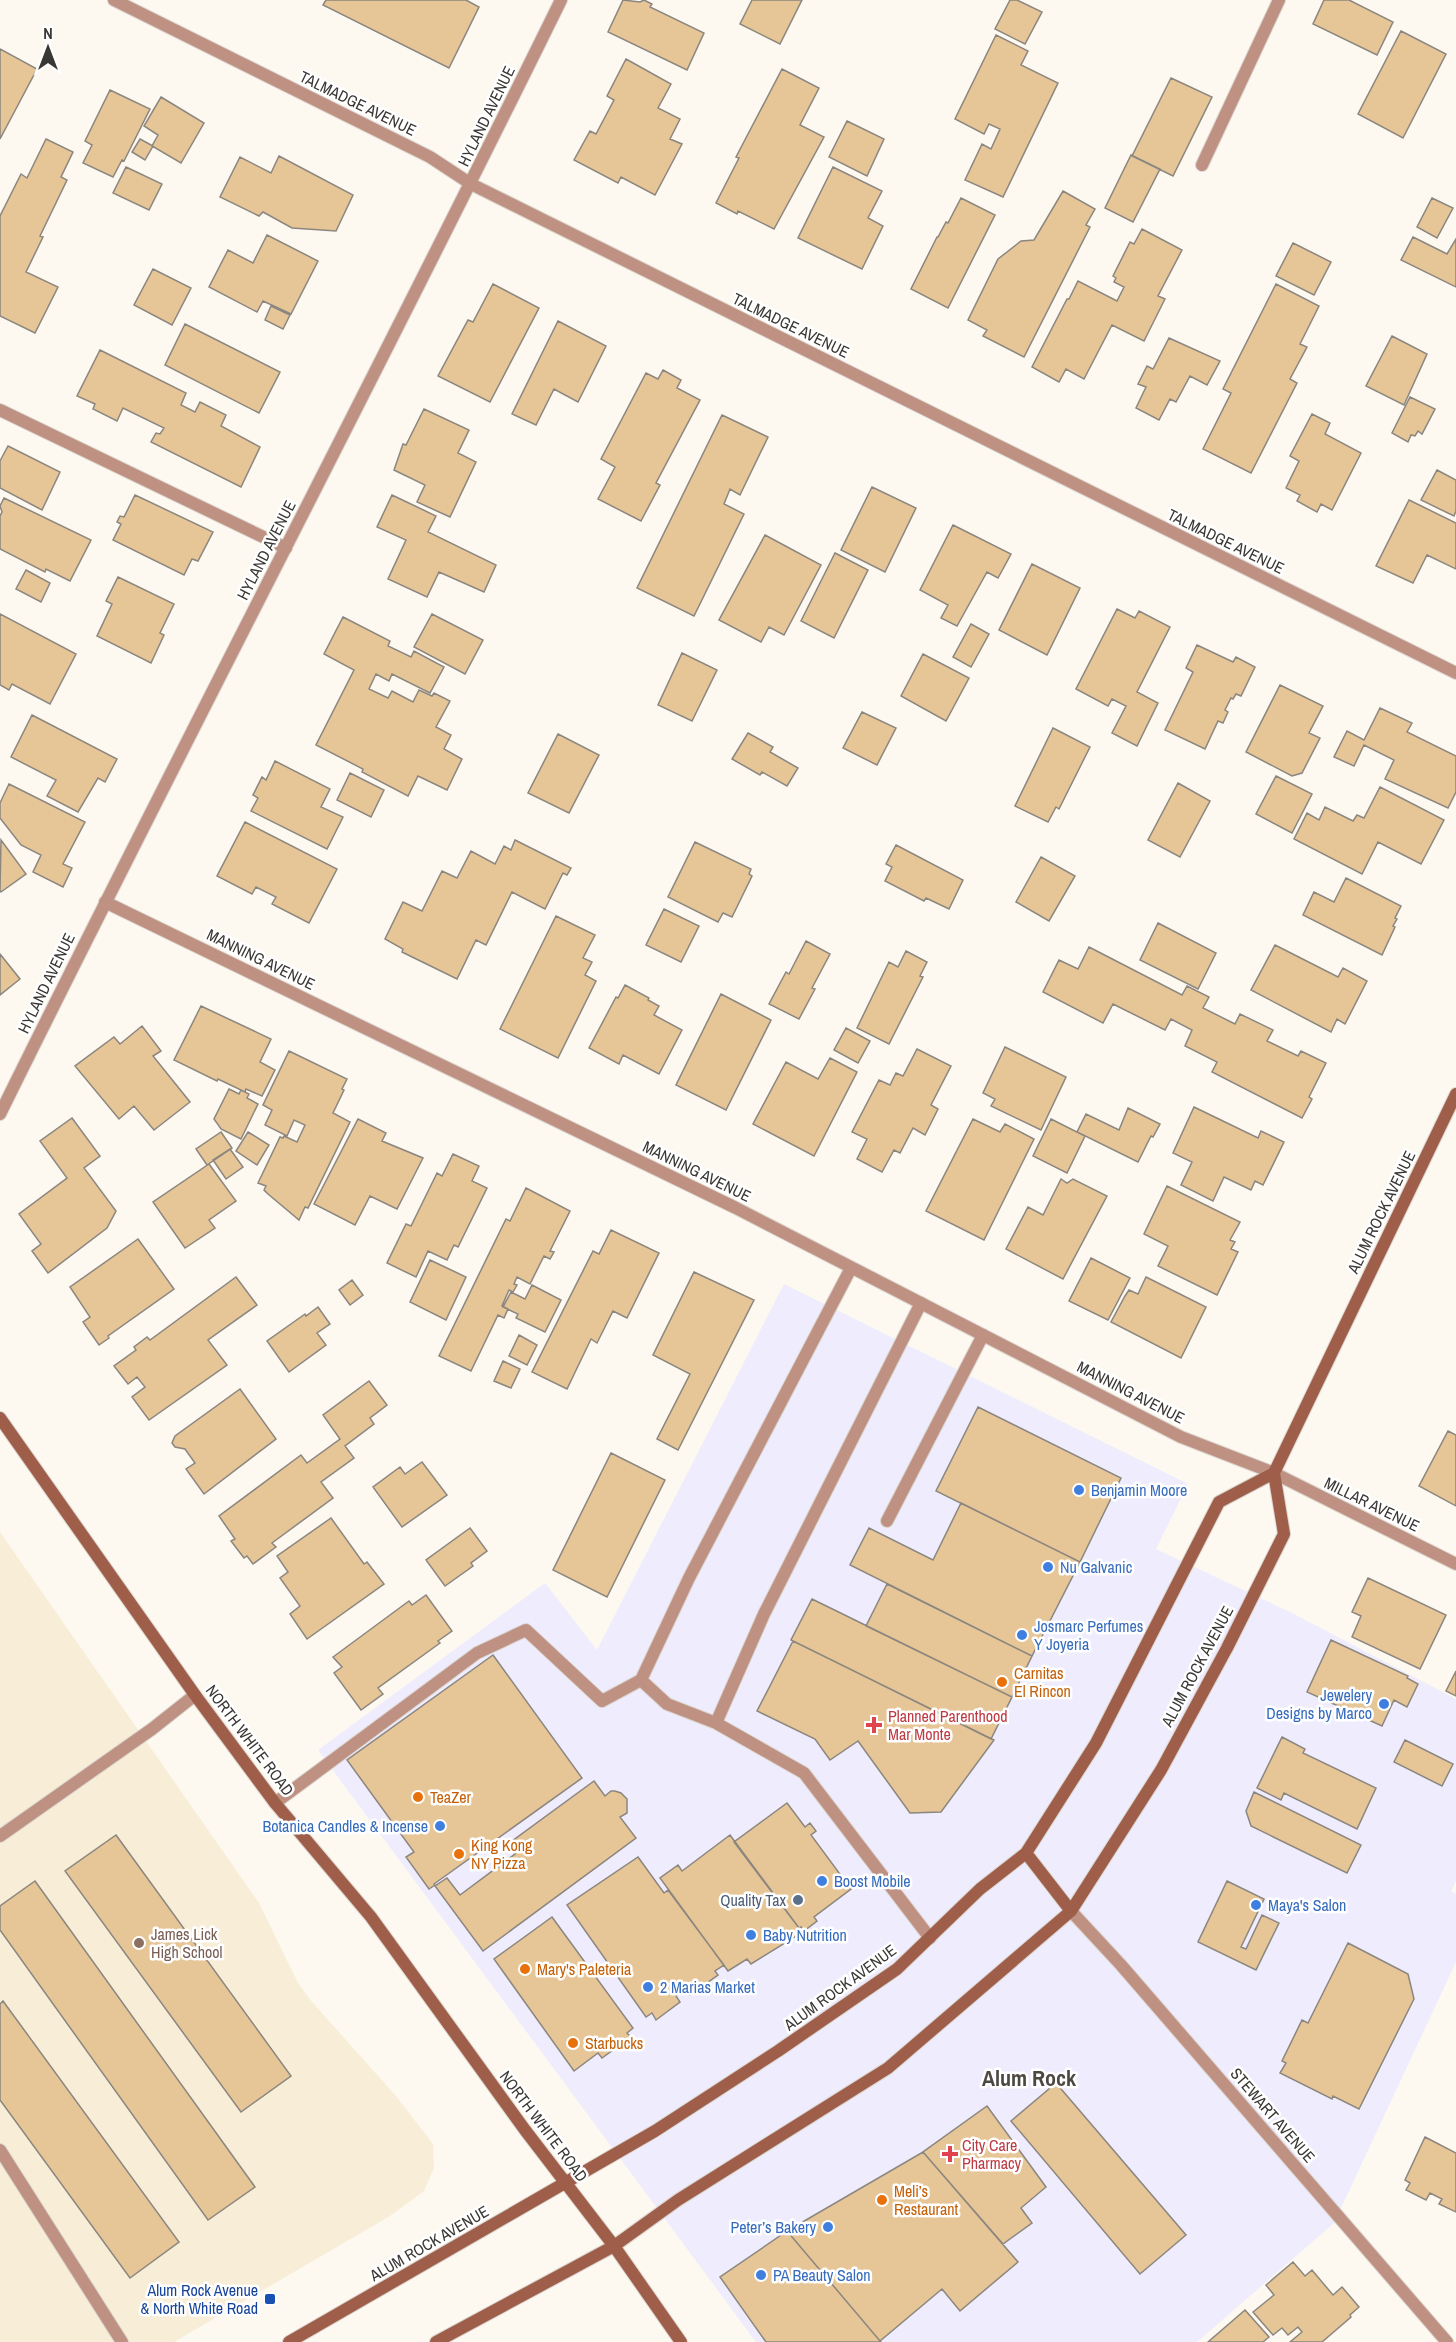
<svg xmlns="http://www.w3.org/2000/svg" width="1456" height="2342" font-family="'Archivo Narrow',sans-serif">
<rect width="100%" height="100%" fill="#fdf8f0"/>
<!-- commercial -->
<path fill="#efecfe" d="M784 1284 1188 1484 1156 1549 1292 1613 1456 1699V1881L1451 1891 1456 1894V1962L1334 2223 1197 2342H756L318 1750 545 1583 597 1650Z"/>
<!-- education -->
<path fill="#f8eed8" d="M0 1532 259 1903 298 1983 312 2002 396 2096 433 2144 434 2168 424 2191 390 2216 174 2342H0Z"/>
<!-- building -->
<path fill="#e6c596" stroke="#8b867f" stroke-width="1.5" d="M326 0H466L479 7 449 68 323 5Z
M623 0 640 2 644 0 652 4 650 7 704 33 687 70 608 32Z
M752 0H802L780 44 740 24Z
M1010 0H1017L1042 12 1025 44 995 29Z
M1324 0H1349L1393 22 1377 55 1313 24Z
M1401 31 1446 54 1403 138 1358 114Z
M996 35 1028 51 1021 65 1058 83 1003 197 965 180 982 144 991 149 1000 129 989 124 984 134 955 119Z
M0 49 37 69 0 139Z
M626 59 671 84 658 108 680 119 670 139 682 144 655 195 621 177 618 183 574 160 590 131 596 134 614 100 607 96Z
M782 69 819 88 800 125 824 137 774 229 738 211 737 214 716 203 739 158 736 157Z
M1171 78 1212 97 1173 176 1132 156Z
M110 90 150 109 124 161 122 160 113 177 83 163 92 145 85 141Z
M161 97 204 123 181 163 152 146 158 135 144 126Z
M847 121 884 139 867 176 829 157Z
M46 139 73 152 61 177 67 180 40 236 43 237 26 272 58 287 35 333 0 316V216L21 174 27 178Z
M140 139 153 146 145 160 132 152Z
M1131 155 1160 169 1133 222 1105 208Z
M279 156 353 195 336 231 292 228 263 212 259 216 220 197 240 157 271 173Z
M126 167 162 184 149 210 113 193Z
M833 167 882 191 868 218 883 226 862 269 798 238Z
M1063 191 1095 209 1086 225 1090 227 1024 357 983 336 987 330 968 320 998 259 1021 241 1034 240Z
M961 198 995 215 948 308 911 289 937 237H938L946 222 948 223Z
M1432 198 1453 208 1437 238 1417 227Z
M1142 229 1182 250 1158 296 1165 299 1144 341 1112 325 1084 379 1066 369 1059 382 1032 367 1067 299H1069L1078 281 1117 301 1124 287 1114 282 1116 278 1113 276 1130 242 1134 244Z
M267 235 318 261 291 314 263 301 257 312 209 287 228 250 253 263Z
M1413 237 1447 254 1456 239V287L1401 260Z
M1293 243 1331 262 1314 295 1276 276Z
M153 269 191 288 172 325 134 305Z
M493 284 539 308 490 402 438 376 468 320 473 322Z
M1276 284 1319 306 1300 344 1307 347 1290 379 1297 383 1251 473 1203 449 1231 393 1223 389Z
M271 306 290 315 283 329 265 320Z
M558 321 606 346 578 402 554 389 536 425 512 414Z
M185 324 280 372 259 413 165 365Z
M1392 336 1427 354 1404 405 1366 386Z
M1169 338 1220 361 1207 385 1190 376 1176 402 1170 399 1159 420 1136 408 1146 387 1138 384 1147 366 1153 369Z
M100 350 186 393 181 405 195 412 200 402 226 415 221 426 260 447 241 487 151 442 156 433 160 434 164 428 123 408 117 421 93 409 95 404 77 396Z
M663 370 681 380 677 388 700 400 656 483 660 485 641 521 598 499 615 467 601 459 646 373 658 379Z
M1410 397 1435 409 1422 434 1418 431 1415 436 1411 435 1408 442 1392 433Z
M424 409 469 430 458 453 476 462 450 517 417 502 425 485 394 470 403 444 406 445Z
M1312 414 1330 423 1325 434 1361 453 1332 510 1321 504 1317 512 1297 501 1300 495 1286 488 1299 461 1290 456Z
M722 415 768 437 740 495 730 489 724 504 744 514 694 616 637 588Z
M8 446 60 472 42 510 0 488V461Z
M1437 470 1456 480V511L1454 516 1421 500Z
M872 487 916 508 885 572 841 550Z
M135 495 213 532 198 561 192 559 184 575 113 540 121 524 117 522 120 516 124 517Z
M392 495 436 516 428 532 496 565 484 592 439 572 427 597 388 579 406 540 377 527Z
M4 498 91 540 70 581 46 569 45 572 0 549V516L2 512 0 506Z
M1409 500 1456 523V569L1427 555 1413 583 1376 566Z
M953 525 1011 554 998 578 987 572 957 626 941 618 948 605 920 590Z
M765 535 821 565 784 635 769 627 761 642 719 620Z
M835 553 868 570 834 638 801 621Z
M1032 564 1080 588 1047 655 999 630Z
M26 570 50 583 41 602 16 589Z
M118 577 174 604 160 633 164 635 151 663 97 636 112 604 106 601Z
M1117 609 1135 618 1139 611 1170 627 1137 692 1158 703 1137 746 1112 733 1126 706 1112 699 1108 706 1076 689Z
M0 614 76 654 50 704 12 684 9 690 0 685Z
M432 614 483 640 465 674 414 647Z
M343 617 390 641 388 646 411 657 414 651 444 667 430 693 392 674 389 681 376 674 369 689 388 698 392 691 413 702 419 690 432 696 434 693 450 701 436 727 451 735 444 749 462 759 447 790 418 776 408 796 362 772 363 769 316 745 354 670 324 654Z
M971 624 989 634 971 667 953 657Z
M1197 645 1233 662 1236 657 1255 667 1241 696 1236 694 1233 699 1231 698 1225 710 1228 712 1223 723 1218 721 1205 749 1165 730 1193 672 1186 668Z
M682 653 717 670 692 721 658 705Z
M923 654 969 678 946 721 901 696Z
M1280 685 1323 706 1309 733 1320 738 1302 773 1292 776 1246 752Z
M1380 708 1412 723 1407 732 1456 756V792L1448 808 1385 779 1394 760 1364 745 1354 766 1334 757 1347 731 1364 740Z
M862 712 896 728 877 765 843 748Z
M32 715 117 759 105 782 98 778 78 812 47 796 56 780 11 757Z
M1053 728 1090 747 1059 809 1056 807 1048 822 1015 806Z
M748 733 773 747 770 752 798 768 787 786 762 772 760 775 732 759Z
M558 734 599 755 569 813 528 793Z
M275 761 330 789 321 807 343 817 327 849 251 811 258 798 253 795 262 777 266 780Z
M350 773 384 790 371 817 337 800Z
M1276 776 1312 794 1292 833 1256 814Z
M1178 783 1210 801 1180 857 1148 840Z
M9 784 85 822 63 864 72 868 63 887 33 872 41 855 21 845 0 818V803Z
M1380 787 1444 820 1421 864 1378 842 1362 874 1294 839 1307 813 1319 820 1325 807 1353 821 1357 815 1364 818Z
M245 822 337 869 309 923 272 904 276 897 256 887 252 894 217 876Z
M1 840 26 874 1 892 0 890Z
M515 840 571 868 567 875 563 873 545 909 512 892 486 945 476 940 457 979 402 952 403 949 385 939 403 902 422 911 442 871 457 878 471 851 495 864 504 846 511 850Z
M695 842 751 869 749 874 752 876 732 917 723 913 718 922 668 897Z
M896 845 963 880 949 909 926 898 924 901 885 881 892 867 886 864Z
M1041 857 1075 876 1049 921 1016 902Z
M1346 878 1401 906 1395 918 1397 919 1393 926 1395 927 1382 955 1303 915 1314 892 1334 902Z
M664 909 699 926 681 962 646 945Z
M556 916 595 935 583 958 592 962 585 975 596 981 558 1058 500 1029Z
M1158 923 1216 953 1198 989 1140 960Z
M806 941 830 954 812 988 815 989 799 1019 769 1004 786 972 789 974Z
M1275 945 1338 977 1343 968 1367 981 1345 1024 1337 1019 1331 1032 1251 990Z
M1089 947 1182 995 1187 986 1209 997 1203 1008 1235 1024 1240 1014 1273 1030 1267 1041 1298 1056 1301 1051 1326 1063 1309 1097 1312 1099 1302 1118 1212 1072 1217 1062 1185 1046 1192 1030 1171 1019 1165 1030 1113 1004 1103 1023 1043 992 1059 960 1078 969Z
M906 951 927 962 920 976 923 977 889 1044 857 1028 889 962 898 967Z
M0 954 20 979 0 995Z
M625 985 649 998 648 1000 659 1006 654 1015 682 1030 659 1074 623 1055 619 1064 589 1048 616 997 618 998Z
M721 994 771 1020 726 1110 676 1085Z
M201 1006 271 1039 260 1062 275 1070 262 1096 246 1089 245 1092 218 1079 217 1081 174 1060Z
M142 1026 161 1051 153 1056 190 1102 154 1130 134 1106 119 1119 75 1066 114 1037 120 1044Z
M846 1028 870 1041 858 1063 834 1050Z
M1005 1047 1066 1077 1041 1130 991 1106 995 1099 983 1093Z
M917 1049 951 1066 931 1105 938 1109 925 1135 913 1128 900 1153 894 1150 882 1172 857 1159 867 1139 852 1132 879 1080 890 1085 896 1073 903 1076Z
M289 1051 347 1079 342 1089 344 1090 333 1113 350 1122 308 1208 305 1207 299 1220 268 1194 264 1190 266 1186 258 1183 280 1137 283 1138 284 1136 297 1142 305 1125 294 1120 287 1136 265 1125 272 1110 263 1105Z
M830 1058 857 1072 814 1156 753 1124 786 1062 818 1079Z
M229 1089 239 1094 241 1090 249 1094 247 1098 258 1104 241 1139 221 1129 214 1119Z
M1194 1107 1258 1138 1261 1131 1284 1142 1263 1185 1255 1181 1251 1190 1224 1177 1213 1201 1181 1185 1192 1162 1173 1153Z
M1128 1108 1160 1124 1153 1137 1151 1136 1138 1162 1077 1132 1086 1114 1119 1130Z
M72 1118 100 1156 84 1168 116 1211 107 1228 48 1273 32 1251 41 1244 19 1214 67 1178 40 1141Z
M358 1119 386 1133 382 1141 423 1158 397 1209 370 1196 355 1225 314 1204Z
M973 1119 1000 1132 1005 1124 1034 1139 984 1240 926 1211Z
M1051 1119 1085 1136 1067 1173 1033 1156Z
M221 1132 232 1148 207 1165 196 1149Z
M248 1132 269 1145 257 1165 236 1151Z
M230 1149 243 1167 226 1179 213 1160Z
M453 1154 479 1166 472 1181 487 1188 458 1247 454 1245 447 1260 428 1251 416 1277 387 1263 406 1224 411 1226 437 1173 442 1176Z
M209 1164 236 1201 209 1220 215 1228 185 1248 153 1202Z
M1061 1179 1067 1183 1073 1179 1107 1196 1063 1279 1006 1249 1028 1207 1043 1215Z
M1167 1186 1240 1222 1230 1240 1235 1242 1231 1249 1238 1252 1217 1295 1158 1266 1168 1246 1144 1234Z
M526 1188 570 1211 550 1251 554 1252 550 1259 544 1256 530 1284 517 1277 514 1284 517 1285 513 1292 509 1290 502 1306 508 1309 504 1318 498 1315 471 1371 439 1356 506 1219 510 1221Z
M611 1230 659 1253 627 1318 613 1311 597 1343 591 1339 567 1389 532 1372 593 1251 599 1254Z
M138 1239 174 1289 108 1336 109 1338 99 1345 83 1322 90 1317 70 1287Z
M1091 1258 1130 1278 1108 1320 1069 1301Z
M430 1260 466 1277 446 1320 410 1302Z
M694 1272 754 1300 678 1450 657 1439 690 1374 653 1355Z
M236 1277 257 1305 208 1340 227 1365 149 1420 132 1397 145 1387 137 1377 128 1384 114 1366 136 1350 134 1347 147 1337 150 1340Z
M1146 1277 1206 1307 1181 1358 1111 1322 1125 1296 1129 1290 1138 1294Z
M352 1280 363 1295 350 1305 339 1290Z
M532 1285 561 1300 545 1332 516 1318 518 1314 503 1307 511 1292 525 1299Z
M318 1307 330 1324 317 1333 326 1345 289 1372 267 1341 305 1314 306 1316Z
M519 1335 537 1345 527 1365 509 1356Z
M503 1361 520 1369 511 1388 494 1381Z
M369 1381 387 1405 370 1418 374 1424 345 1446 354 1458 321 1482 333 1498 272 1543 276 1547 253 1564 247 1556 244 1558 231 1541 235 1539 219 1516 301 1455 307 1463 340 1439 323 1415Z
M240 1389 276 1439 204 1494 186 1469 195 1463 185 1449 175 1447 172 1443 175 1436Z
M978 1407 1121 1478 1080 1562 936 1491Z
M1448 1431 1456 1435V1506L1419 1486Z
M611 1453 665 1480 607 1597 553 1570Z
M422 1462 447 1495 402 1527 373 1487 400 1467 405 1474Z
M961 1503 1080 1562 1032 1656 850 1565 869 1528 933 1560Z
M331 1518 364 1564 367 1562 384 1584 307 1639 290 1614 300 1606 280 1578 288 1572 277 1556Z
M470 1528 487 1551 471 1563 473 1566 445 1586 426 1560Z
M1368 1578 1446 1615 1420 1669 1352 1637 1361 1616 1352 1612Z
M887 1584 1032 1656 1012 1697 866 1626Z
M426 1595 452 1631 438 1641 440 1643 378 1688 383 1694 361 1710 334 1673 342 1667 333 1657 409 1601 412 1605Z
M812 1599 1012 1697 991 1739 791 1640Z
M1331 1640 1408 1676 1407 1678 1418 1684 1407 1707 1394 1700 1382 1726 1307 1692Z
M793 1641 994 1740 941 1812 910 1813 858 1741 830 1760 815 1739 757 1711Z
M493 1655 582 1778 434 1884 435 1885 429 1889 406 1857 414 1852 347 1760Z
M1456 1671V1696L1446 1691Z
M1282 1737 1305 1749 1303 1753 1376 1788 1357 1829 1284 1793 1281 1800 1257 1788Z
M1405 1740 1453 1764 1442 1786 1394 1762Z
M594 1781 605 1796 611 1791H615L621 1793 627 1799V1813L620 1817 636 1838 483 1951 435 1886 447 1878 460 1895 515 1854 508 1844Z
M1254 1792 1361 1845 1347 1873 1251 1826 1246 1811Z
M787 1803 805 1827 810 1823 816 1831 811 1835 851 1889 814 1917 817 1921 804 1931 801 1927 799 1928 734 1842Z
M116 1835 291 2076 241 2112 65 1871Z
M730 1835 799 1928 796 1931 798 1935 751 1964 747 1959 728 1971 660 1878 678 1865 682 1871Z
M638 1857 664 1893 668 1890 724 1965 715 1971 718 1975 690 1995 685 1989 676 1996 680 2002 656 2020 652 2013 646 2017 567 1905Z
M35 1881 255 2187 208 2220 0 1930V1906Z
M1227 1881 1264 1899 1241 1947 1246 1949 1262 1915 1279 1923 1256 1970 1198 1942Z
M552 1917 633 2028 627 2033 631 2037 602 2058 598 2053 574 2071 494 1959Z
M1348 1943 1408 1974 1414 1999 1359 2109 1333 2096 1332 2099 1280 2073 1286 2063 1282 2061 1302 2020 1308 2023Z
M3 2001 179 2242 130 2278 0 2100V2004Z
M1056 2083 1186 2235 1140 2274 1011 2121Z
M987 2106 1046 2187 1021 2208 1032 2223 1003 2244 923 2152Z
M1425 2137 1456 2153V2212L1439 2204 1442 2199 1430 2193 1426 2200 1406 2190 1410 2183 1405 2180Z
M923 2152 1018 2262 960 2311 942 2289 880 2341 787 2231Z
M787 2231 880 2341 881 2342H766L720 2277Z
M1293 2262 1305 2276 1312 2270 1333 2295 1342 2287 1359 2307 1350 2315 1351 2317 1322 2342H1290L1302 2332 1298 2327 1288 2335 1282 2328 1273 2335 1253 2312 1274 2295 1266 2285Z
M1245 2310 1269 2337 1263 2342H1208Z"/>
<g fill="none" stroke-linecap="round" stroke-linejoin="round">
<defs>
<path id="service" d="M1202 165 1279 0
M0 410 286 548
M887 1521 983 1335
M641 1680 667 1704 716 1723 804 1773 930 1938
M716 1723 764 1614 921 1303
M275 1803 477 1653 526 1630 602 1701 641 1680 689 1578 851 1268
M0 1836 152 1729 195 1695
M0 2150 122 2342"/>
<path id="minor" d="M114 0 430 157 471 184 1456 673
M105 902 736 1208 1181 1437 1274 1473 1456 1564
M0 1114C184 741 378 373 561 0
M1071 1911 1121 1965 1447 2342"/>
<path id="secondary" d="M0 1418 195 1695 275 1803 371 1917 525 2130 614 2246 681 2342
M1026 1853 1071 1911
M289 2342 655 2131 778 2051 897 1969 980 1889 1026 1853 1096 1743 1219 1502 1274 1473
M436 2342 614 2246 678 2200 888 2068 1071 1911 1161 1770 1227 1648 1284 1534 1274 1473 1456 1094"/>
</defs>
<!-- service casing -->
<use href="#service" stroke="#dad5ce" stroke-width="14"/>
<!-- minor casing -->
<use href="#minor" stroke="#dad5ce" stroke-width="14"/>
<!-- secondary casing -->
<use href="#secondary" stroke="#dad5ce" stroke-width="14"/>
<!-- service -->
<use href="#service" stroke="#bf9183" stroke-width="12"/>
<!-- minor -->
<use href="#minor" stroke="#bf9183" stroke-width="12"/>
<!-- secondary -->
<use href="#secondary" stroke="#9e5e4a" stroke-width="12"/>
</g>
<!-- markers -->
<g fill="#3f7fe0" stroke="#fff" stroke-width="2">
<circle cx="1079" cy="1490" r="6"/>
<circle cx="1048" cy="1567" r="6"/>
<circle cx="1022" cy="1635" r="6"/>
<circle cx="1384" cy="1704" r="6"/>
<circle cx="440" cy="1826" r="6"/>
<circle cx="822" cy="1881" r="6"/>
<circle cx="1256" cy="1905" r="6"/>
<circle cx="751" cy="1935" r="6"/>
<circle cx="648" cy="1987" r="6"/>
<circle cx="828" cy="2227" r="6"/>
<circle cx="761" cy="2275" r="6"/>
</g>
<g fill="#e8710a" stroke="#fff" stroke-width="2">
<circle cx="1002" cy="1682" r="6"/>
<circle cx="418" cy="1797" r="6"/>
<circle cx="459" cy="1854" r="6"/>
<circle cx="525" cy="1969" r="6"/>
<circle cx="573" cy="2043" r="6"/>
<circle cx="882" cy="2200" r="6"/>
</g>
<g fill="#e0444e" stroke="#fff" stroke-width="2">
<path d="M871 1716h6v6h6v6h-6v6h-6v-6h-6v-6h6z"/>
<path d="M947 2145h6v6h6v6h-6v6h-6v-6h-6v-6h6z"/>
</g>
<circle fill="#5c6f8a" stroke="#fff" stroke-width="2" cx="798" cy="1900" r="6"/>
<circle fill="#8d6e63" stroke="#fff" stroke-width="2" cx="139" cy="1943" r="6"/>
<rect fill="#1a4fb4" stroke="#fff" stroke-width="2" x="264" y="2293" width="12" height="12" rx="3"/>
<g text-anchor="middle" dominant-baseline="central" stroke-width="5" stroke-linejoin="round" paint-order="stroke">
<!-- street labels -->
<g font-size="16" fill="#3a3835" stroke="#fff">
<text transform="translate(358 103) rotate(26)">TALMADGE AVENUE</text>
<text transform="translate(486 116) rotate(-64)">HYLAND AVENUE</text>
<text transform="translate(791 325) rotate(26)">TALMADGE AVENUE</text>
<text transform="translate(1226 541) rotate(26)">TALMADGE AVENUE</text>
<text transform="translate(266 550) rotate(-63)">HYLAND AVENUE</text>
<text transform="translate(261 959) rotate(26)">MANNING AVENUE</text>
<text transform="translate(46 983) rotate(-64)">HYLAND AVENUE</text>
<text transform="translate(697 1171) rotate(26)">MANNING AVENUE</text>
<text transform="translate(1381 1212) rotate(-64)">ALUM ROCK AVENUE</text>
<text transform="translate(1131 1392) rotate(27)">MANNING AVENUE</text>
<text transform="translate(1372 1504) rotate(26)">MILLAR AVENUE</text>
<text transform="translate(1197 1666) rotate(-62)">ALUM ROCK AVENUE</text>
<text transform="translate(250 1740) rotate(53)">NORTH WHITE ROAD</text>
<text transform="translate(840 1987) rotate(-36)">ALUM ROCK AVENUE</text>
<text transform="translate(1273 2115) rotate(49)">STEWART AVENUE</text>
<text transform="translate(544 2126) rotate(53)">NORTH WHITE ROAD</text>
<text transform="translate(429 2243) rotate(-30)">ALUM ROCK AVENUE</text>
</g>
<!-- shop labels -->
<g font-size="16" fill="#366cbe" stroke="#fff" text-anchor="start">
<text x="1091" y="1490">Benjamin Moore</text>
<text x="1060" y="1567">Nu Galvanic</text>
<text x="1034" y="1626">Josmarc Perfumes<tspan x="1034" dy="18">Y Joyeria</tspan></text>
<text x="1372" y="1695" text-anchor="end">Jewelery<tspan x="1372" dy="18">Designs by Marco</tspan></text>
<text x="428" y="1826" text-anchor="end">Botanica Candles &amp; Incense</text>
<text x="834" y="1881">Boost Mobile</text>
<text x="1268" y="1905">Maya's Salon</text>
<text x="763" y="1935">Baby Nutrition</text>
<text x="660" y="1987">2 Marias Market</text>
<text x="816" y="2227" text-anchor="end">Peter’s Bakery</text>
<text x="773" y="2275">PA Beauty Salon</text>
</g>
<!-- food labels -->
<g font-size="16" fill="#c56008" stroke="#fff" text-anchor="start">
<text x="1014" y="1673">Carnitas<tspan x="1014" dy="18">El Rincon</tspan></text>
<text x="430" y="1797">TeaZer</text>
<text x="471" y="1845">King Kong<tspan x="471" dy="18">NY Pizza</tspan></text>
<text x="537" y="1969">Mary's Paleteria</text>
<text x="585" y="2043">Starbucks</text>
<text x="894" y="2191">Meli’s<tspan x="894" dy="18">Restaurant</tspan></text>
</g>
<!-- health labels -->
<g font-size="16" fill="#be3a42" stroke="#fff" text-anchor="start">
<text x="888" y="1716">Planned Parenthood<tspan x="888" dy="18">Mar Monte</tspan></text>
<text x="962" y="2145">City Care<tspan x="962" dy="18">Pharmacy</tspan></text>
</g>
<!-- service labels -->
<g font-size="16" fill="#4e5e75" stroke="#fff" text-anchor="end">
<text x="786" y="1900">Quality Tax</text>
</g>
<!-- education labels -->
<g font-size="16" fill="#785e54" stroke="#fff" text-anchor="start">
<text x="151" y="1934">James Lick<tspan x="151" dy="18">High School</tspan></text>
</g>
<!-- transit labels -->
<g font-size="16" fill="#164399" stroke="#fff" text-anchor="end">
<text x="258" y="2290">Alum Rock Avenue<tspan x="258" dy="18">&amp; North White Road</tspan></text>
</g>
<!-- district labels -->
<g font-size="22" font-weight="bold" fill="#4d4842" stroke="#fff">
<text x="1029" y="2078">Alum Rock</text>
</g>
</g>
<!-- north arrow -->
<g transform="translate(48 48)" stroke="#ffffff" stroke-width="4.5" paint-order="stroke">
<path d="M0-4.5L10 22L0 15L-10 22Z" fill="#3a3835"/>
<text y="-9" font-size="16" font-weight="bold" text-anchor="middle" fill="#3a3835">N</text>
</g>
</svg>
